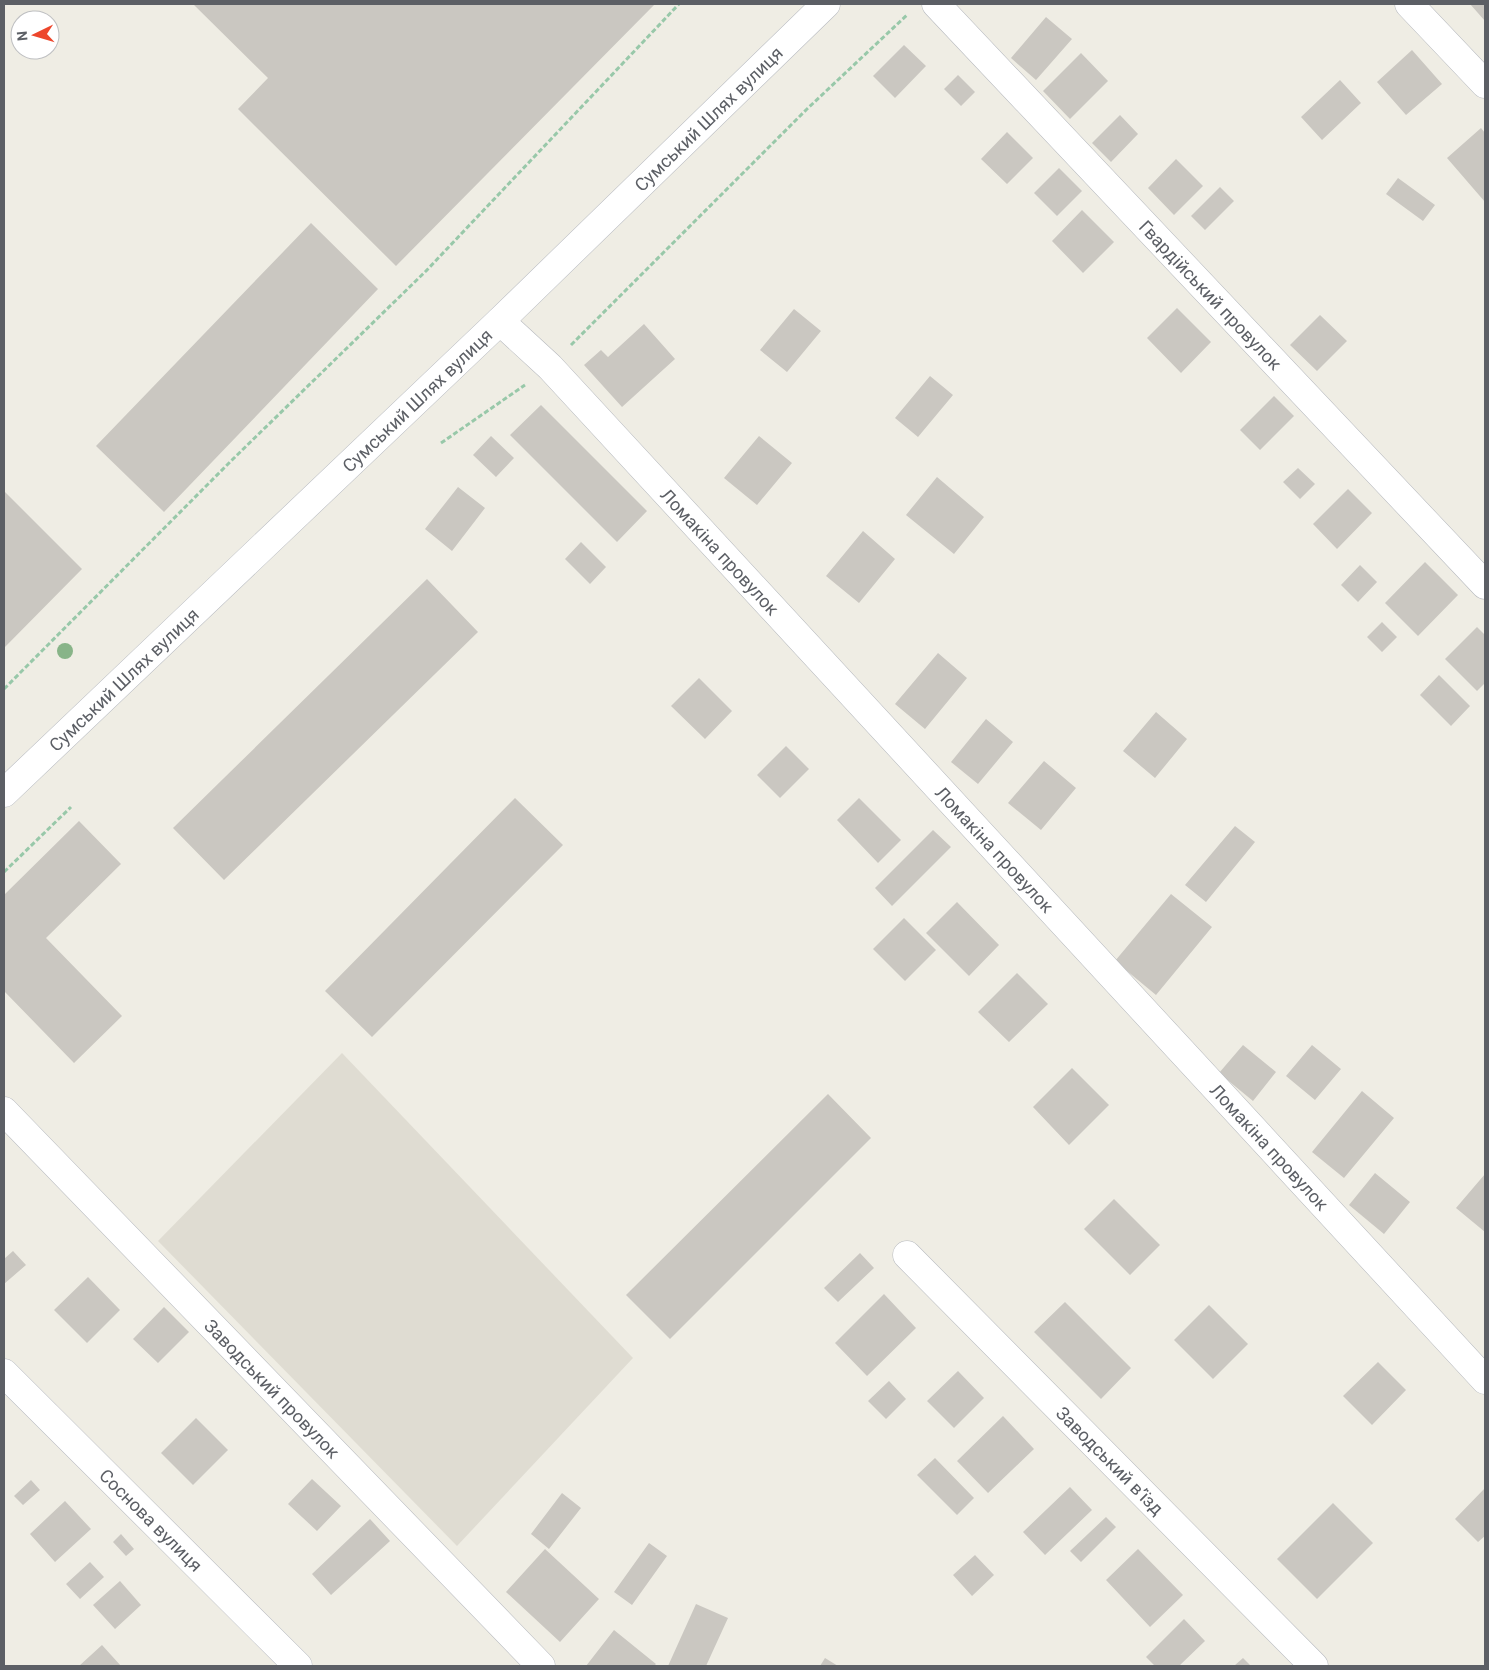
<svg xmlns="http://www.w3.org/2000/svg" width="1489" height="1670" font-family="Roboto,sans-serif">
<rect width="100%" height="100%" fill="#efede4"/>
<!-- education -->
<path fill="#dfdcd2" d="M342 1053 633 1358 457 1546 158 1241Z"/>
<!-- building -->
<path fill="#cac7c1" d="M193 4H655L396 266 238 109 268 78Z
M1470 4H1485V21Z
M1046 17 1072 39 1036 80 1011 58Z
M904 45 926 66 895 98 873 76Z
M1412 50 1442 84 1406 115 1377 82Z
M1081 53 1108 81 1070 119 1043 91Z
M958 75 975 92 961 106 944 89Z
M1340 80 1361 103 1322 140 1301 117Z
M1120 115 1138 134 1111 162 1092 143Z
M1481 128 1485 133V202L1447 158Z
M1007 132 1033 158 1007 184 981 159Z
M1176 159 1203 186 1174 215 1148 188Z
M1059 168 1082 191 1057 216 1034 193Z
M1398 178 1435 205 1423 221 1386 194Z
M1220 187 1234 201 1205 230 1191 216Z
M1082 210 1114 242 1083 273 1052 241Z
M311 223 378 289 164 512 96 446Z
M1177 308 1211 342 1181 373 1147 338Z
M794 309 821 331 787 372 760 350Z
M1320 315 1347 341 1317 371 1290 345Z
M644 324 675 359 622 407 584 365 601 350 608 357Z
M930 376 953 395 918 437 895 418Z
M1274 396 1294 416 1260 450 1240 430Z
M541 405 647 511 617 542 510 435Z
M491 436 514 458 496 477 473 455Z
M759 436 792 463 757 505 724 478Z
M1298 468 1315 484 1300 499 1283 482Z
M937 477 984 517 954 554 906 515Z
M458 487 485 508 452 551 425 529Z
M1348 489 1372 513 1337 549 1313 524Z
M4 491 82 569 4 648Z
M863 531 895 559 859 603 826 576Z
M581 542 606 567 590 584 565 559Z
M1425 562 1458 595 1418 636 1385 603Z
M1360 565 1377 582 1358 602 1341 585Z
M427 579 478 632 224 880 173 828Z
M1382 622 1397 637 1382 652 1367 637Z
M1477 627 1485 635V683L1477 691 1445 659Z
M938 653 967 678 925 729 895 704Z
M1439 675 1470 706 1451 726 1420 695Z
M699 678 732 711 705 739 671 706Z
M1156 712 1187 739 1155 778 1123 751Z
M986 719 1013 742 978 784 951 762Z
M786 746 809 769 780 798 757 775Z
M1044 761 1076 788 1041 830 1008 803Z
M515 798 563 845 372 1037 325 991Z
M859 798 901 840 878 863 837 820Z
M79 821 121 864 46 938 122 1016 74 1063 4 991V895Z
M1235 826 1255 842 1206 902 1185 885Z
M933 830 951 847 892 906 875 888Z
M1171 894 1212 927 1156 995 1115 961Z
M957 902 999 945 969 976 926 933Z
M904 918 936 950 905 981 873 949Z
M1017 973 1048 1004 1009 1042 978 1012Z
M1243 1045 1276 1072 1253 1101 1219 1073Z
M1312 1045 1341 1069 1315 1100 1286 1076Z
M1072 1068 1109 1105 1069 1145 1033 1107Z
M1362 1091 1394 1118 1344 1178 1312 1152Z
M828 1094 871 1138 670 1339 626 1295Z
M1375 1173 1410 1202 1384 1234 1349 1205Z
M1485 1174V1232L1456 1208Z
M1114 1199 1160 1245 1130 1275 1084 1229Z
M13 1251 26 1265 4 1284V1259Z
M860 1253 874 1268 838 1302 824 1288Z
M88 1277 120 1310 87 1343 54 1310Z
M884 1294 916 1328 867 1376 835 1343Z
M1065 1302 1131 1368 1101 1399 1034 1332Z
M1209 1305 1248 1344 1213 1379 1174 1340Z
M164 1307 189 1332 158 1363 133 1339Z
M1378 1362 1406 1390 1372 1425 1343 1396Z
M958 1371 984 1398 954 1428 927 1401Z
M889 1381 906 1399 886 1419 868 1401Z
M1003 1416 1034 1449 988 1493 957 1461Z
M196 1418 228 1450 193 1485 161 1453Z
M935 1458 974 1498 957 1515 917 1475Z
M312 1479 341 1506 317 1531 288 1504Z
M31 1480 40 1490 23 1505 14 1496Z
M1070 1487 1092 1510 1045 1555 1023 1532Z
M1485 1488V1536L1478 1542 1455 1519Z
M562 1493 581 1508 549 1549 531 1534Z
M65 1501 91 1529 55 1562 30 1534Z
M1333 1503 1373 1543 1317 1599 1277 1559Z
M1106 1517 1116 1527 1081 1562 1070 1551Z
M370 1519 390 1541 331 1595 312 1574Z
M121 1534 134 1549 126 1556 113 1542Z
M649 1543 667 1556 632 1605 614 1592Z
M545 1549 599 1599 560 1642 506 1592Z
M1138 1549 1183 1595 1150 1627 1106 1580Z
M975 1555 994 1575 972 1596 953 1575Z
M90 1562 104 1577 80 1599 66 1584Z
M120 1581 141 1605 115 1629 93 1605Z
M696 1604 728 1618 706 1666H668Z
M1184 1619 1205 1641 1179 1666H1155L1146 1657Z
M614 1630 656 1664 654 1666H586Z
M102 1645 121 1666H79Z
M825 1658 838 1666H820Z
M1243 1658 1251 1666H1234Z"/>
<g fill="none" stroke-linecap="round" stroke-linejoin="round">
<defs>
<g id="street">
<path id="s1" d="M936 4 1485 585"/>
<path d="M1409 4 1485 84"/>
<path id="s2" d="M500 321 550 367 1485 1380"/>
<path id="s3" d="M4 1111 541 1666"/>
<path id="s4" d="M907 1255 1314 1666"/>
</g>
<g id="secondary">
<path id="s5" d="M4 793 500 321 826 4"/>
<path id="s6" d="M4 1373 298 1666"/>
</g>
</defs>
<!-- street casing -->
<use href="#street" stroke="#b6b9be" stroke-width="29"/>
<!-- secondary casing -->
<use href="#secondary" stroke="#b7bac0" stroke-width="29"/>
<!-- path -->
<path stroke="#98c8a9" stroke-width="3" stroke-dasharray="5 2.5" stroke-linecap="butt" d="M571 345 807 109 907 15
M441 443 525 385
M4 689 233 459 426 271 679 4
M4 872 71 807"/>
<!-- street -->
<use href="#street" stroke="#fff" stroke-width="28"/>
<!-- secondary -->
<use href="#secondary" stroke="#fff" stroke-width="28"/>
</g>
<!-- trees -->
<circle fill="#88b488" cx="65" cy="651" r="8"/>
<g text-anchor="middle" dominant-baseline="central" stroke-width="5" stroke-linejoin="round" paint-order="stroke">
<!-- street labels -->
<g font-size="18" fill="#5c5f65" stroke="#fff">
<text stroke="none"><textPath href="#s5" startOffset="975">Сумський Шлях вулиця</textPath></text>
<text stroke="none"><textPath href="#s1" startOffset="400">Гвардійський провулок</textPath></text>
<text stroke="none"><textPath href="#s5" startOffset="570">Сумський Шлях вулиця</textPath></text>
<text stroke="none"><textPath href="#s2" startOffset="319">Ломакіна провулок</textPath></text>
<text stroke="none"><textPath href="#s5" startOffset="165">Сумський Шлях вулиця</textPath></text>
<text stroke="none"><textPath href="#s2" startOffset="724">Ломакіна провулок</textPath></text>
<text stroke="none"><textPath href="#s2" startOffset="1129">Ломакіна провулок</textPath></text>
<text stroke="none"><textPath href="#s3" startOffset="386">Заводський провулок</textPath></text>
<text stroke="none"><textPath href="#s4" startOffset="289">Заводський в’їзд</textPath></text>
<text stroke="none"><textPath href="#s6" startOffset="208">Соснова вулиця</textPath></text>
</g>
</g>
<!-- border -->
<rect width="1489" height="1670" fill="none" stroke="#5c5f65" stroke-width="10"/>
<!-- north arrow -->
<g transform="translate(35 35) rotate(265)"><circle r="24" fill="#ffffff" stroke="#bebfc1"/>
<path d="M0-4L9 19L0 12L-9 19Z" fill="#ed462b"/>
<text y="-8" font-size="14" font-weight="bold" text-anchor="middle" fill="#5c5f65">N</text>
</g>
</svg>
